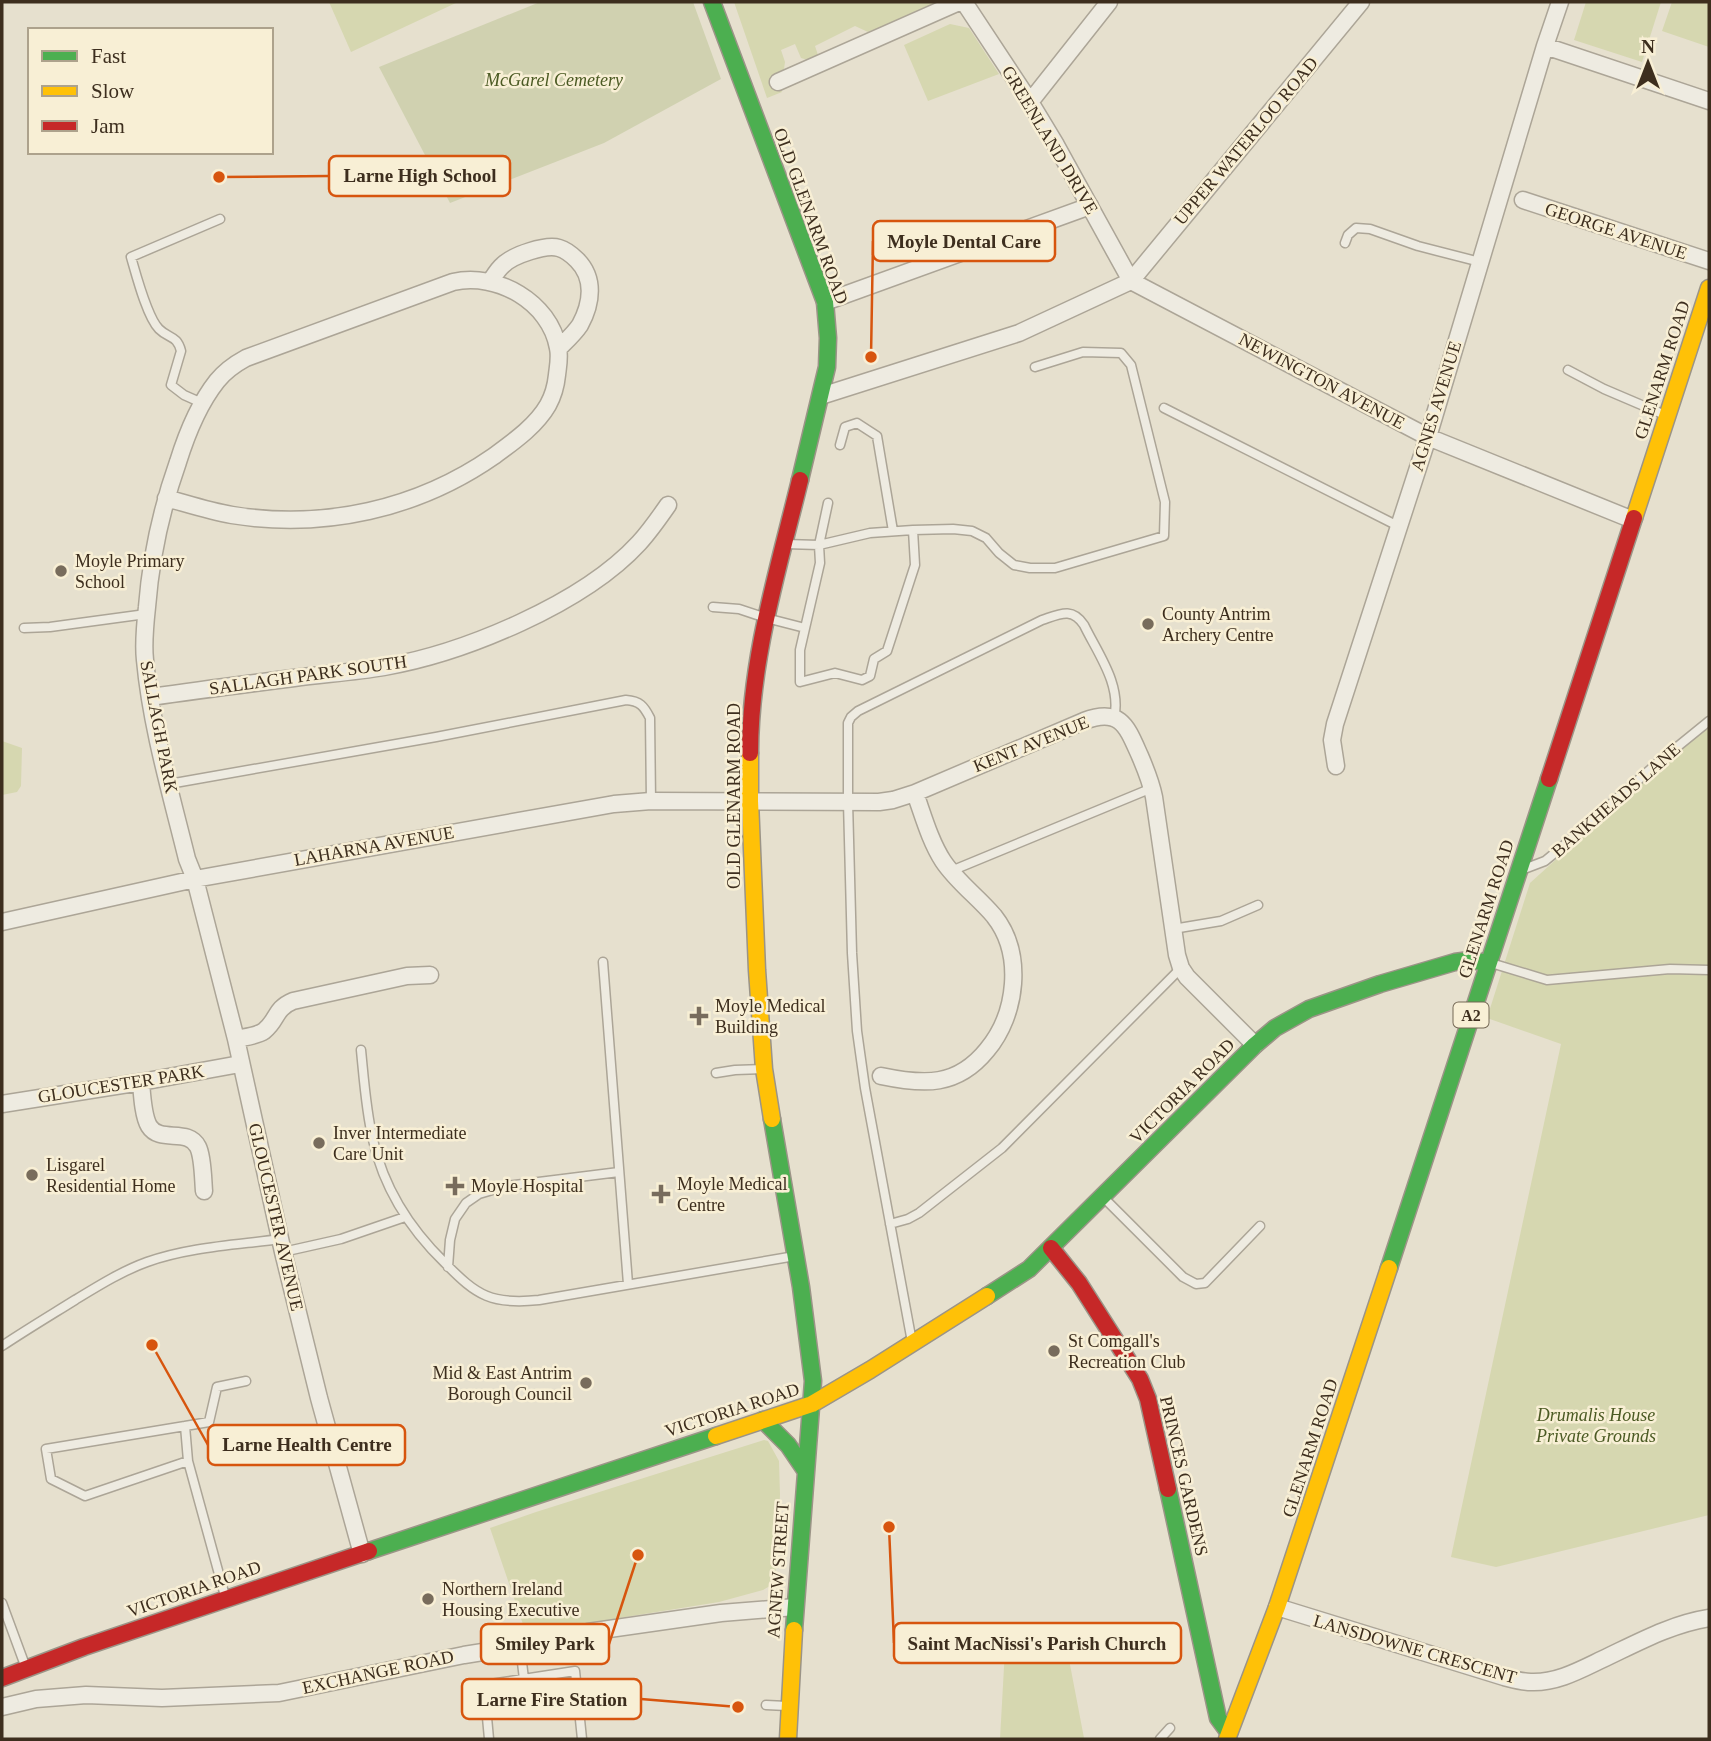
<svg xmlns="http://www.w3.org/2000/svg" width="1711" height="1741" font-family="Georgia,serif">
<rect width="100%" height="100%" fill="#e6e0ce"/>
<!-- green -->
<path fill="#d6d7b0" d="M329 2H458L351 52Z
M734 2H936L911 16 868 32 855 26 815 46 818 55 811 61 801 58 795 44 781 50 785 62 784 69 776 76 782 92 767 98Z
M1586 2H1661L1642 62 1574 40Z
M1672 2H1709V47L1662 31Z
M950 24 969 28 999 74 928 101 904 45Z
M1709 726V1515L1496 1567 1451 1557 1561 1044 1487 1018 1530 883 1676 751Z
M2 741 22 748 21 786 17 792 2 795Z
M764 1440 768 1441 779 1461 780 1495 775 1583 763 1590 719 1602 619 1618 527 1636 490 1528 536 1512Z
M1005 1649H1067L1084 1738 1000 1739Z"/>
<!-- cemetery -->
<path fill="#d0d1b0" d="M540 2H693L721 79 604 143 450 203 379 67Z"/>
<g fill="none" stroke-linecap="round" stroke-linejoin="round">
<defs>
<path id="lane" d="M1345 243 1348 235 1356 228 1370 229 1418 246 1480 262
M1568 370 1604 389 1665 415
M202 403 184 395 171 385 181 351C177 335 169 339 159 329 147 317 136 274 131 257L220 219
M1164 408 1398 526
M840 445 845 427 857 423 877 436 893 531
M828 503 819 545 820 563 800 650V682L835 673 862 680 870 676 874 659 887 651 915 565 913 530
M785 544 819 545 870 533 913 530 953 529 972 531 986 538 999 553 1014 565 1030 568H1055L1164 536 1165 502 1131 365 1121 353 1083 352 1035 367
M713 607 739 609 766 618 805 628
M24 628 50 627 146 614
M169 784 436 737 626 700C640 701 644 706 650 718L651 801
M1524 869 1545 861 1562 847 1661 760 1709 721
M951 871 1152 788
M1173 929 1221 921 1258 905
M603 962 628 1284
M1491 963 1547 980 1670 969 1709 970
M361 1050C364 1080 366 1111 373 1140 384 1189 410 1229 445 1263 477 1296 492 1305 539 1300L795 1256
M716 1073 735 1070 764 1069
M1104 1198 1183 1277 1196 1284 1205 1283 1260 1226
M890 1224 908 1219 919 1213 1002 1148 1181 968
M283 1252 341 1239 405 1217
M448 1267 450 1240 455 1219 466 1203 479 1194 506 1186 619 1172
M912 1342 865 1088 857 1031 852 953 848 802V723L851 717 858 711 1042 620C1060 614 1072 607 1084 625 1098 654 1122 685 1114 719
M2 1346C26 1330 51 1315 75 1300 98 1286 122 1271 147 1262 189 1247 236 1245 280 1239
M185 1426 209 1422 217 1387 246 1381
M188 1461 185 1426 46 1449 51 1479 85 1496 188 1461 225 1596
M2 1603 26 1668
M520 1646 524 1679
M766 1705 787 1706
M489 1739 484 1685 575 1671 582 1739
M1160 1739 1170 1728"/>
<path id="street" d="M964 2 1030 102 1056 145 1131 281
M1545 46 1709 101
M778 82 959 2
M1030 102 1109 2
M1523 200 1709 261
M1131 281 1428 437 1633 520
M490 282C494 276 498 269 503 265 513 255 546 244 559 248 566 250 572 255 577 260 595 278 592 303 580 325 574 334 566 341 558 349
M825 302 1090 206
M821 396 1019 333 1131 281 1361 2
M166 498C188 504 209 511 232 515 324 530 418 509 494 456 513 442 536 426 548 405 553 396 556 385 557 375 558 366 560 357 558 348 550 302 497 272 453 282L246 358C235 364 225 371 217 381 198 405 187 433 178 462 161 510 151 556 147 607 145 625 143 643 145 660 151 726 171 794 187 859L195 879 236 1039 283 1252 319 1398 362 1554
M151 697C199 690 246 684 294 678 324 674 354 672 384 667 464 653 583 604 639 543 650 531 659 518 668 505
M1336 766 1332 740 1335 724 1428 437 1545 46 1560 2
M2 922 195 879 614 804 651 801 879 802 893 800 915 793 1084 721C1121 707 1127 727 1140 756 1146 770 1151 782 1154 797L1177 955 1181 968 1187 977 1255 1045
M236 1039C245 1037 257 1036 264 1031 278 1020 274 1009 293 1001L407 976 430 975
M881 1076C924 1085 957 1087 987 1050 1017 1014 1024 954 994 916 978 897 957 882 943 861 930 841 923 815 915 793
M141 1082C142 1094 143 1116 149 1126 160 1144 188 1127 198 1147 203 1157 203 1179 204 1191
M2 1104 141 1082 240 1064
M1277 1607 1504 1677C1512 1679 1522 1682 1531 1682 1557 1683 1580 1670 1603 1659 1637 1643 1671 1624 1709 1618
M2 1707 36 1699 86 1695 162 1698 279 1693 464 1655 539 1643 588 1632 721 1613 795 1607"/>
<path id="fast" d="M712 2 825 302 828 338 827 367 800 480
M772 1119 801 1287 813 1381 794 1630
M1389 1268 1549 779
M987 1296 1029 1269 1255 1045 1275 1028 1309 1009 1380 984 1455 962 1470 960 1488 963
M763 1420 788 1445 805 1470
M1168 1489 1218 1718 1229 1733
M369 1551 716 1436"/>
<path id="slow" d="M1634 518 1709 288
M750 753V801L757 970 764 1069 772 1119
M716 1436 812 1404 870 1370 987 1296
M788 1739 794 1630
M1227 1739 1277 1607 1389 1268"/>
<path id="jam" d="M750 753C750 660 778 570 800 480
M1549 779 1634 518
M1051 1248 1079 1283 1140 1379 1148 1399 1168 1489
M2 1678 84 1647 369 1551"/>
</defs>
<!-- lane casing -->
<use href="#lane" stroke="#aca597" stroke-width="11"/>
<!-- street casing -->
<use href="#street" stroke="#aca597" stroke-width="19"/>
<!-- fast casing -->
<use href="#fast" stroke="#9b9487" stroke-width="19"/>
<!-- slow casing -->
<use href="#slow" stroke="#9b9487" stroke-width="19"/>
<!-- jam casing -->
<use href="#jam" stroke="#9b9487" stroke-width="19"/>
<!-- lane -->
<use href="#lane" stroke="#eeebe1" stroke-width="8"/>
<!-- street -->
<use href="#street" stroke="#eeebe1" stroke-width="16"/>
<!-- fast -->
<use href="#fast" stroke="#4caf50" stroke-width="16"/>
<!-- slow -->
<use href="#slow" stroke="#ffc107" stroke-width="16"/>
<!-- jam -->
<use href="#jam" stroke="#c62828" stroke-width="16"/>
</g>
<!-- markers -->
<g fill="#786c5c" stroke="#f8efd5" stroke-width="2.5">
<circle cx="61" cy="571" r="7"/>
<circle cx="1148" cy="624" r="7"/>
<path d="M695.5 1005.5h7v7h7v7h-7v7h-7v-7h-7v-7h7z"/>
<circle cx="319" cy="1143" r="7"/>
<circle cx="32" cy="1175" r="7"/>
<path d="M451.5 1175.5h7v7h7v7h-7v7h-7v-7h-7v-7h7z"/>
<path d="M657.5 1183.5h7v7h7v7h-7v7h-7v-7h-7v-7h7z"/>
<circle cx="1054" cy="1351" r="7"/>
<circle cx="586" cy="1383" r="7"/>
<circle cx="428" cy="1599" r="7"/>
</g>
<g text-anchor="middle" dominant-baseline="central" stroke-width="5" stroke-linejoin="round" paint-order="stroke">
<!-- shield labels -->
<rect fill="#f8efd5" stroke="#756855" stroke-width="2" x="1453.5" y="1002.5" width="35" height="25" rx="5"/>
<g font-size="16" font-weight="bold" fill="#3d2e1e">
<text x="1471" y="1015">A2</text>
</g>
<!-- park labels -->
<g font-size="18" font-style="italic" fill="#4b5a23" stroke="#f8efd5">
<text x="554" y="80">McGarel Cemetery</text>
<text x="1596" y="1415">Drumalis House<tspan x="1596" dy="21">Private Grounds</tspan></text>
</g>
<!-- street labels -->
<g font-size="18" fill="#3d2e1e" stroke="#f8efd5">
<text transform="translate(1050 140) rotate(59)">GREENLAND DRIVE</text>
<text transform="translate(1246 141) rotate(-50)">UPPER WATERLOO ROAD</text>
<text transform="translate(811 216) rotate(70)">OLD GLENARM ROAD</text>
<text transform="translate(1616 231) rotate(18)">GEORGE AVENUE</text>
<text transform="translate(1662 370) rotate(-72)">GLENARM ROAD</text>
<text transform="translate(1322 381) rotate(28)">NEWINGTON AVENUE</text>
<text transform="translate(1436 406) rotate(-73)">AGNES AVENUE</text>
<text transform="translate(308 675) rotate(-8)">SALLAGH PARK SOUTH</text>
<text transform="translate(159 727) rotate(79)">SALLAGH PARK</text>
<text transform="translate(1031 744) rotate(-22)">KENT AVENUE</text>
<text transform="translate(734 796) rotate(-90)">OLD GLENARM ROAD</text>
<text transform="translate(1616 800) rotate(-41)">BANKHEADS LANE</text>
<text transform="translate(374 846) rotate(-10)">LAHARNA AVENUE</text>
<text transform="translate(1486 909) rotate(-72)">GLENARM ROAD</text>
<text transform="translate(121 1084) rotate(-9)">GLOUCESTER PARK</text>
<text transform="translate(1182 1091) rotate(-45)">VICTORIA ROAD</text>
<text transform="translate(276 1217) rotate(77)">GLOUCESTER AVENUE</text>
<text transform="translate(732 1410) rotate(-18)">VICTORIA ROAD</text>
<text transform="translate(1310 1448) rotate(-72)">GLENARM ROAD</text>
<text transform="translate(1184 1476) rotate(77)">PRINCES GARDENS</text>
<text transform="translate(778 1570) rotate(-86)">AGNEW STREET</text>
<text transform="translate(194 1589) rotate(-19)">VICTORIA ROAD</text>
<text transform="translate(1415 1649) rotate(16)">LANSDOWNE CRESCENT</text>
<text transform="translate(378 1672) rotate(-12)">EXCHANGE ROAD</text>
</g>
<!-- poi labels -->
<g font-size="18" fill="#3d2e1e" stroke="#f8efd5" text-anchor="start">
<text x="75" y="561">Moyle Primary<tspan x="75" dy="21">School</tspan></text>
<text x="1162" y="614">County Antrim<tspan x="1162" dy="21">Archery Centre</tspan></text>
<text x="715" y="1006">Moyle Medical<tspan x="715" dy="21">Building</tspan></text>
<text x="333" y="1133">Inver Intermediate<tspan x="333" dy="21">Care Unit</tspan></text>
<text x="46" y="1165">Lisgarel<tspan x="46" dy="21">Residential Home</tspan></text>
<text x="677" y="1184">Moyle Medical<tspan x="677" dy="21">Centre</tspan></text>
<text x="471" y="1186">Moyle Hospital</text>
<text x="1068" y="1341">St Comgall's<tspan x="1068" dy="21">Recreation Club</tspan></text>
<text x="572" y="1373" text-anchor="end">Mid &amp; East Antrim<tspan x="572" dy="21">Borough Council</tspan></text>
<text x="442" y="1589">Northern Ireland<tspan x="442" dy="21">Housing Executive</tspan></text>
</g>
</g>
<!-- callouts -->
<path fill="none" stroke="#d7550e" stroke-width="2.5" d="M219 177L329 176M871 357L873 241M152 1345L208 1445M889 1527L894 1643M638 1555L609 1644M738 1707L641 1699"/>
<g fill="#d7550e" stroke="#f8efd5" stroke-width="2.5">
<circle cx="219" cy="177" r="7"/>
<circle cx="871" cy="357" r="7"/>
<circle cx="152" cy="1345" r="7"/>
<circle cx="889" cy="1527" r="7"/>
<circle cx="638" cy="1555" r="7"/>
<circle cx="738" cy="1707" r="7"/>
</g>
<g fill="#f8efd5" stroke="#d7550e" stroke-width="2.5">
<rect x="329" y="156" width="181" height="40" rx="7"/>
<rect x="873" y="221" width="182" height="40" rx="7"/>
<rect x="208" y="1425" width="197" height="40" rx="7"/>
<rect x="894" y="1623" width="287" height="40" rx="7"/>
<rect x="481" y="1624" width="128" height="40" rx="7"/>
<rect x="462" y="1679" width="179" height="40" rx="7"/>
</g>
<g font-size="19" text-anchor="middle" font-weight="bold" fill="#3d2e1e">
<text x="420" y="182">Larne High School</text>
<text x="964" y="248">Moyle Dental Care</text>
<text x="307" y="1451">Larne Health Centre</text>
<text x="1037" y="1650">Saint MacNissi's Parish Church</text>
<text x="545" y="1650">Smiley Park</text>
<text x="552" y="1706">Larne Fire Station</text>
</g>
<!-- border -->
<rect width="1711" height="1741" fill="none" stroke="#3d2e1e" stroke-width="7"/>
<!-- legend -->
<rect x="28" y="28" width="245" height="126" fill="#f8efd5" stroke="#ada28c" stroke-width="2"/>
<rect x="42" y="51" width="35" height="10" fill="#4caf50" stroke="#ada28c" stroke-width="2"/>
<text x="91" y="63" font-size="21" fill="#3d2e1e">Fast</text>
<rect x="42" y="86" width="35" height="10" fill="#ffc107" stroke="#ada28c" stroke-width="2"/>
<text x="91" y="98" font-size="21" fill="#3d2e1e">Slow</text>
<rect x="42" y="121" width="35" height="10" fill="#c62828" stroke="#ada28c" stroke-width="2"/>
<text x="91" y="133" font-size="21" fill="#3d2e1e">Jam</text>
<!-- north arrow -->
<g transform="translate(1648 63)" stroke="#f8efd5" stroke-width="5" paint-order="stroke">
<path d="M0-5L12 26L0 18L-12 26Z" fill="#3d2e1e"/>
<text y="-10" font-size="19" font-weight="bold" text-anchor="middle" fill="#3d2e1e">N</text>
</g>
</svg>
